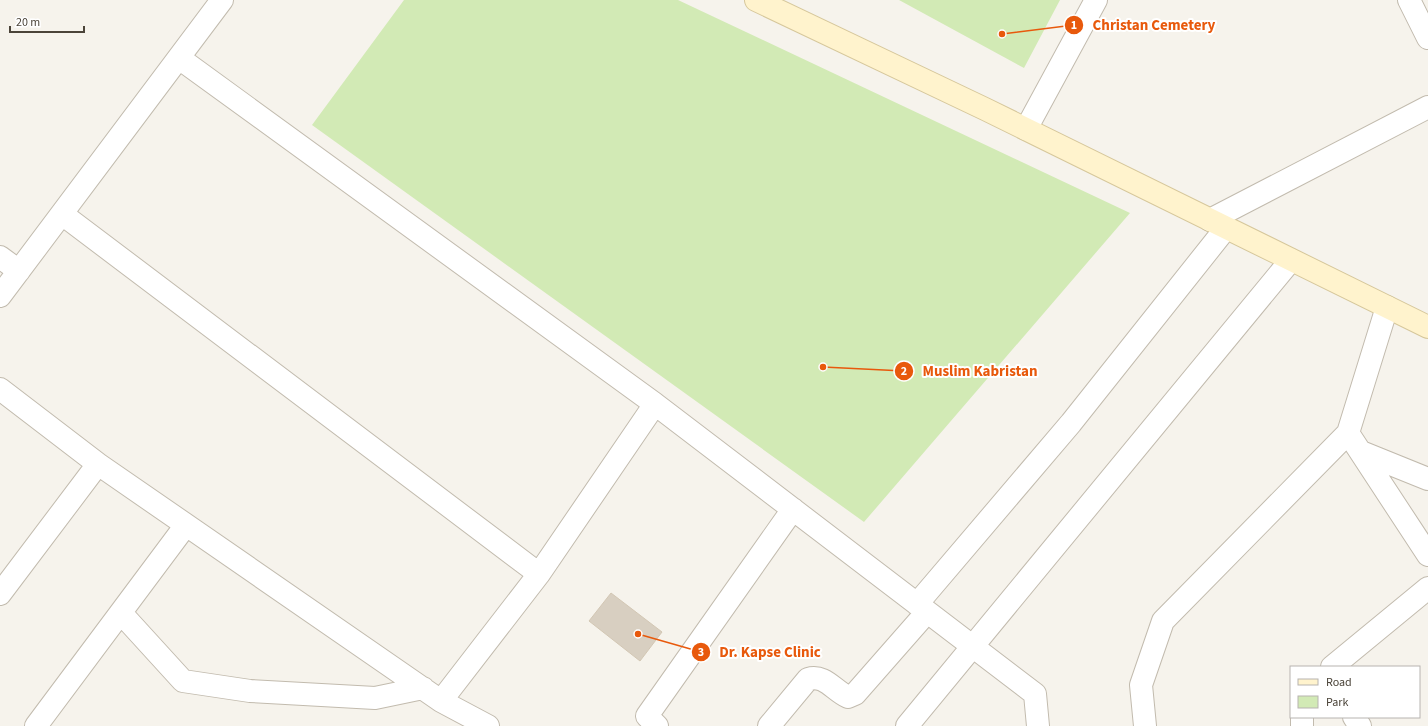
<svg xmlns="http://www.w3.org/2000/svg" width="1428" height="726" font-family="'Source Sans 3',sans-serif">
<rect width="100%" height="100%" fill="#f6f3ec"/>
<!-- green -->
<path fill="#d2eab5" d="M404 0H678L1130 213 864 522 312 125Z
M899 0H1060L1024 68Z"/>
<!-- building -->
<path fill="#d8cfc1" stroke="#d3c7b4" d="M611 593 662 632 640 661 589 621Z"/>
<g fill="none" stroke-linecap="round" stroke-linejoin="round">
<defs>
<path id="minor" d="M1409 0 1428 38
M1026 129 1096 0
M62 214 539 574 655 404 179 58
M1210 220 1428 107
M0 257 19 271
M0 296 222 0
M0 389 98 464 0 594
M655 404 1035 694 1038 726
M1348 433 1428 555
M1361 452 1428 479
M98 464 441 701 539 574
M917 604 1071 423 1226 228
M121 613 183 681 250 691 375 698 423 688
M1332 667 1428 588
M441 701 488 726
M1354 717 1360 726
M36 726 186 525
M657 726 647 716 793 509
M769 726 808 679C825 674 834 691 848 697L855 694 927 612
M1145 726 1141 685 1163 621 1348 433 1387 307
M1302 726V717"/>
<path id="tertiary" d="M907 726 1291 260"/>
<path id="secondary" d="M756 0 985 109 1428 327"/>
</defs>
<!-- minor casing -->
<use href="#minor" stroke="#c2bbae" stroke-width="24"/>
<!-- tertiary casing -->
<use href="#tertiary" stroke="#c2bbae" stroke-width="24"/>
<!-- secondary casing -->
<use href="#secondary" stroke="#d6c79b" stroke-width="24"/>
<!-- minor -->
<use href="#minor" stroke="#fff" stroke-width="22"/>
<!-- tertiary -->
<use href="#tertiary" stroke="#fff" stroke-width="22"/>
<!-- secondary -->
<use href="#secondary" stroke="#fff3cd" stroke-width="22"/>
</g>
<!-- callouts -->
<path fill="none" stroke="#e8590c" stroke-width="1.5" d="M1002 34L1074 25M823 367L904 371M638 634L701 652"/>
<g fill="#e8590c" stroke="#fff" stroke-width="1.5">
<circle cx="1002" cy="34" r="4"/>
<circle cx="823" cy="367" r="4"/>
<circle cx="638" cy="634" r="4"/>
<circle cx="1074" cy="25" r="10"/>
<circle cx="904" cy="371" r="10"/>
<circle cx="701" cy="652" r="10"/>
</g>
<g font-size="12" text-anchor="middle" font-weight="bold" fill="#fff">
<text x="1074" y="29">1</text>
<text x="904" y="375">2</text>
<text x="701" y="656">3</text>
</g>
<g font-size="15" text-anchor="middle" font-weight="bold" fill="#e8590c" stroke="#fff" stroke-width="4" stroke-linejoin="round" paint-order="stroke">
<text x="1154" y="30">Christan Cemetery</text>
<text x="980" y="376">Muslim Kabristan</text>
<text x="770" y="657">Dr. Kapse Clinic</text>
</g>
<!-- legend -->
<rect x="1290" y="666" width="130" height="52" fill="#ffffff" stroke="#b7b4b0"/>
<rect x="1298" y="679" width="20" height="6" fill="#fff3cd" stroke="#b7b4b0"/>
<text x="1326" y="686" font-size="12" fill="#4b4439">Road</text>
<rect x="1298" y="696" width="20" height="12" fill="#d2eab5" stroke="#b7b4b0"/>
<text x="1326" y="706" font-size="12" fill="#4b4439">Park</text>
<!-- scale -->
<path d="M10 26v6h74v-6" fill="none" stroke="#4b4439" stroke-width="2"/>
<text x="16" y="26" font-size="12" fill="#4b4439" stroke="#ffffff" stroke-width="3" paint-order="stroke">20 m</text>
</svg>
